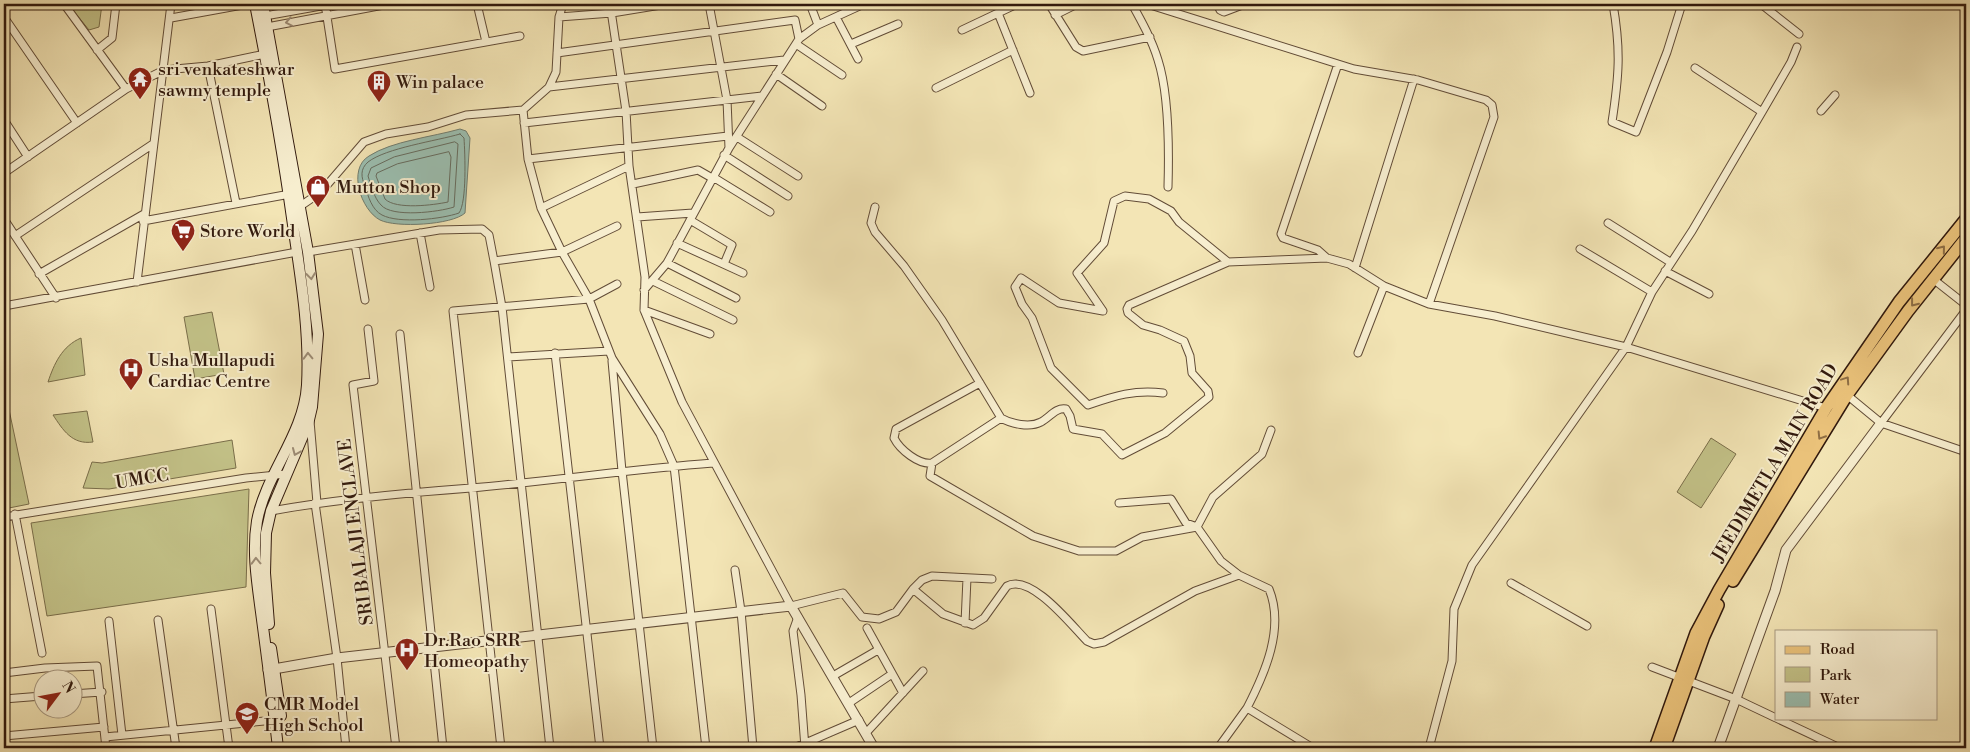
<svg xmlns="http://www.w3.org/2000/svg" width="1970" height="752" font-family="'Libre Bodoni',serif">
<rect width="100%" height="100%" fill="#f3e5b5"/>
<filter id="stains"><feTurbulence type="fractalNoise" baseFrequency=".004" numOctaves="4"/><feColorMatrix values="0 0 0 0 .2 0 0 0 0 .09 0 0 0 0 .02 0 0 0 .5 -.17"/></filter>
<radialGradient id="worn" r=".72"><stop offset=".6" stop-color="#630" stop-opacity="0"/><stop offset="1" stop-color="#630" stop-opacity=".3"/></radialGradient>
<!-- green -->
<path fill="#c3c288" stroke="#7a6e4a" d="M68 4H102L99 27 89 30Z
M212 312 224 374 195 379 184 317Z
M81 338 85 375 48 382C54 364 62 346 81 338Z
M4 386 29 504 4 509Z
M87 411 93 442C72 445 63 430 53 415Z
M1711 438 1736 454 1701 508 1677 492Z
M232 440 236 468 109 489 83 488 92 462 102 463Z
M249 489 246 587 47 616 31 523Z"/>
<!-- water -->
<path fill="#9bbfb1" stroke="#717d6f" d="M460 129 466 131 470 138 465 213C452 225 396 228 380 220 361 210 347 169 369 156 392 141 432 137 460 129Z"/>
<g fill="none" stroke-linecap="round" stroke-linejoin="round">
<!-- shore -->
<path stroke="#666c5f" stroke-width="1" d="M460 134 464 138C465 154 467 202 459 213 442 219 399 224 382 215 372 210 368 196 365 186 361 177 360 169 368 162 386 148 436 141 460 134Z
M455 142 458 144 454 207C439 212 392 218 381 205 374 198 371 185 368 176L371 168 394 157Z
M449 152 451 157 448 202C434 205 396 210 385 199L376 176 377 173 397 164Z"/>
<defs>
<path id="minor" d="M64 4 126 89
M325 4 335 69 520 36
M477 4 486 42
M610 4 626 111 629 166 645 277 644 310 682 402 791 606 843 593 862 617 879 619 896 612 913 589 943 614 973 625 984 618 1007 586C1031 573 1072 626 1087 641L1094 644 1104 642 1195 591 1239 575
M810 4 818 25
M1049 4 1076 47 1083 51 1150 37
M1132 4C1142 22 1152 40 1158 60 1169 94 1169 152 1168 187
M1147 4 1354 69 1418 80 1486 100 1492 105 1494 117 1429 304
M1217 4 1220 10 1224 12 1245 4
M1613 4C1621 50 1619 76 1612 122L1636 132 1667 52 1682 4
M1761 4 1799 34
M1960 4 1966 9
M998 13 1030 93
M1055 15 1077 4
M265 16 332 4
M4 17 77 123
M559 17 612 13 667 4
M836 17 858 59
M171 18 248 4
M267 27 389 4
M962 30 1017 4
M796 44 842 75
M851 44 898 24
M97 50 112 38 116 4
M557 53 795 20 799 39
M208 66 236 203
M1695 68 1762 112
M776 74 822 106
M549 87 784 60
M936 88 1013 50
M523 110 528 159 541 208
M1821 111 1835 95
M4 120 28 157
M524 123 762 96
M737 137 798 176
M729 148 799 39 818 25 864 4
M724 155 788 196
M528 159 728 136
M629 166 541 208 562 252 589 299 612 358 660 434 674 466 706 748
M4 173 126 89 164 70 208 66 265 54
M713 177 770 212
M633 184 698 170 712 178
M299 207 321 192 364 142 386 134 428 127 466 115 523 110 549 87 556 72 559 17 563 4
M875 207 871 223 875 232 904 266 942 320 1001 418C1011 424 1030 428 1041 422 1049 418 1056 407 1066 409L1070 416 1073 429 1102 434 1122 455 1165 433 1209 397 1208 391 1192 373 1190 356 1184 341 1160 330 1143 325 1128 313 1127 309 1129 305 1228 262
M637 217 693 213
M4 219 56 298
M690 220 732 245 724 264
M143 221 290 194
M1608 223 1670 262
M420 233 430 287
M15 236 153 144
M677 243 743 273
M355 244 365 300
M1580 249 1652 292
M308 252 439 230 482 229 489 235 494 261
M1327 258 1318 250 1283 238 1281 234 1338 64
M667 263 736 298
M1355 268 1414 79
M1665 271 1709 294
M39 274 144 214
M1933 279 1966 305
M653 281 733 320
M137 282 171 4
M644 290 667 263 729 148 727 100 709 4
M4 306 297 252
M644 310 710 334
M368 329 374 381 353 385 396 748
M400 334 443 748
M555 353 600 748
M1358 353 1384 286
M508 357 609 351
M612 361 622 471 653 748
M980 383 896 429 894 438C900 450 919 465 932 463L1001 418
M1163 393C1136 389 1114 396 1088 405L1051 368 1032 318 1022 304 1015 287 1021 278 1059 303 1103 311 1077 273 1104 243 1114 201 1125 196 1149 199 1171 211 1179 222 1228 262 1327 258 1349 264 1384 286 1429 304 1495 316 1626 347 1826 408
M1847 395 1881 423 1966 452
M310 421 317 503
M1881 423 1966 310
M932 463 930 476 1033 536 1079 551H1116L1142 537 1197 527 1213 497 1262 454 1271 430
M315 503 337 658 346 748
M1119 503 1171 499 1186 523 1197 527 1221 561 1239 575 1269 589C1285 628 1265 673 1247 708
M271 511C337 499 404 493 471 488 552 481 632 469 713 463
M15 514 42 653
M4 517 246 478 286 474
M735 570 741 611 753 748
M1511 583 1587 626
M913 589 922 580 932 576 992 579
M211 609 229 748
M798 617 793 631 801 695 805 748
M158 620 176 748
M109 621 122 735
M965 623 967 578
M867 628 903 693
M1652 667 1736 699 1776 718
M4 673 45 668 97 666 106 748
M833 676 878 650
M72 694 102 692
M4 699 42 696
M849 703 892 674
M1776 718 1840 748
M866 733 923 671
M4 736 104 727
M105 737 275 720
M501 748 453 311 589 299 617 284
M550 748 502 307 494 261 562 252 617 226
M794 748 859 720
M1218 748 1247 708 1313 748
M1429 748 1452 661 1454 609 1472 565 1626 347 1652 292 1692 231 1762 112 1791 62 1797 47"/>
<path id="tertiary" d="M268 670 337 658 791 606 874 748
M1718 748 1775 591 1786 550 1881 423"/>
<path id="secondary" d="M255 4C269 75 282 146 292 218 300 273 310 329 307 385 304 435 266 473 257 521 252 551 257 582 261 612 267 657 273 703 278 748
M263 4 308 252 318 334 312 407 308 424 271 511 266 533 265 573 269 624
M271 648 281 716"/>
<path id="primary" d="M1733 581 1847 395 1908 311 1966 238
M1655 748 1696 633 1719 590 1826 408 1899 302 1966 219
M1664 748 1704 636 1718 605"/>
</defs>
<!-- minor casing -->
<use href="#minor" stroke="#624c37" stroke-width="9"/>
<!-- tertiary casing -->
<use href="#tertiary" stroke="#624c37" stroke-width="11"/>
<!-- secondary casing -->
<use href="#secondary" stroke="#31190d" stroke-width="12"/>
<!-- primary casing -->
<use href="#primary" stroke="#31190d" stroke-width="14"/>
<!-- minor -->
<use href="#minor" stroke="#f7eecf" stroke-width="7"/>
<!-- tertiary -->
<use href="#tertiary" stroke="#f7eecf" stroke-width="9"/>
<!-- secondary -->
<use href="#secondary" stroke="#f7eecf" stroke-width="10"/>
<!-- primary -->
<use href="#primary" stroke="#eac27a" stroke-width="11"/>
</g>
<!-- one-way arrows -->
<defs><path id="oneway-chevron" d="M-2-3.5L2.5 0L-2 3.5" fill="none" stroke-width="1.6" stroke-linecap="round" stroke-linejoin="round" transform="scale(1.25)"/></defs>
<g stroke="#9e8e78">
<use href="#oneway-chevron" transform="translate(289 22) rotate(169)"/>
<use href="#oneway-chevron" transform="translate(311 276) rotate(83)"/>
<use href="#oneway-chevron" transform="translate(308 356) rotate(-92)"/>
<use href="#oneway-chevron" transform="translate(296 452) rotate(113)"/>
<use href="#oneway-chevron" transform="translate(256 561) rotate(-92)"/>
</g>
<g stroke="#8e6e44">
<use href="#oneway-chevron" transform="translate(1942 249) rotate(-51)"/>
<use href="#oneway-chevron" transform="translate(1914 303) rotate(128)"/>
<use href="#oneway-chevron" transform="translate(1846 380) rotate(-56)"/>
<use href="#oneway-chevron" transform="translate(1821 436) rotate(122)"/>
</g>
<!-- icons -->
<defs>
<symbol id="temple-pin" viewBox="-11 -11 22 30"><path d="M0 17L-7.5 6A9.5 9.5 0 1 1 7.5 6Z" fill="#8f2418" stroke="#f7eecf"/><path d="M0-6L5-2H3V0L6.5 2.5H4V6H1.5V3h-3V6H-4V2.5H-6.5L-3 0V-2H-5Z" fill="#fff"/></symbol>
<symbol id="building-pin" viewBox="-11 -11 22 30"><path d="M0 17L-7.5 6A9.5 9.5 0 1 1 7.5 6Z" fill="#8f2418" stroke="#f7eecf"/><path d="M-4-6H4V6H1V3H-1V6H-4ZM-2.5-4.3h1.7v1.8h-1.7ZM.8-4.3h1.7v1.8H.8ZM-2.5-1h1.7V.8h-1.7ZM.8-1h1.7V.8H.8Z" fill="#fff"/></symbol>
<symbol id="shop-pin" viewBox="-11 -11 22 30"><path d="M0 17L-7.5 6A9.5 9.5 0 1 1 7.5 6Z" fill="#8f2418" stroke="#f7eecf"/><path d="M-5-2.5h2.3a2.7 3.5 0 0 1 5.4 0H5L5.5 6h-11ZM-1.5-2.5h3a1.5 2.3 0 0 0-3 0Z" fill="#fff"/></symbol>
<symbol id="supermarket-pin" viewBox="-11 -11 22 30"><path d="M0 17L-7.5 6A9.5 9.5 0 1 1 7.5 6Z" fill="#8f2418" stroke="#f7eecf"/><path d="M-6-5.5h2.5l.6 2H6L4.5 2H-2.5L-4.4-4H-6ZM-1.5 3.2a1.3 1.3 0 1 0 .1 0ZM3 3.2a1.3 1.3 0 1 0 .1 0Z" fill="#fff"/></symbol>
<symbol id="hospital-pin" viewBox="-11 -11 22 30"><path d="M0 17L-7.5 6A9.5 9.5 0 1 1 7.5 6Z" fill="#8f2418" stroke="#f7eecf"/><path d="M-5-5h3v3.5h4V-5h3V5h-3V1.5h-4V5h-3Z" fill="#fff"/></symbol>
<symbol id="school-pin" viewBox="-11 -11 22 30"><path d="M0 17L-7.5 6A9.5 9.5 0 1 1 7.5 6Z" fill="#8f2418" stroke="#f7eecf"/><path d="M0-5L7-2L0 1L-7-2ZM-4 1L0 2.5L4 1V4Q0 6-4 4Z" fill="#fff"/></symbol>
</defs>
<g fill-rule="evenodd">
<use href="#temple-pin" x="126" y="65" width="28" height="38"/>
<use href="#building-pin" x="365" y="68" width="28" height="38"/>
<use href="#shop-pin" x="304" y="173" width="28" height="38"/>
<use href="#supermarket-pin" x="169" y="217" width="28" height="38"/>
<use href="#hospital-pin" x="117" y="356" width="28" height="38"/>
<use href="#hospital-pin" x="393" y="636" width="28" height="38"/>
<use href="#school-pin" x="233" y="700" width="28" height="38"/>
</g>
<g text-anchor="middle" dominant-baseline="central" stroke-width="4" stroke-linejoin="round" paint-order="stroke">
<!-- poi labels -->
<g font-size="18" fill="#31190d" stroke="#f7eecf" text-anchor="start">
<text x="158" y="69">sri venkateshwar<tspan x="158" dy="21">sawmy temple</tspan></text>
<text x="396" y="82">Win palace</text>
<text x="336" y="187">Mutton Shop</text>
<text x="200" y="231">Store World</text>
<text x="148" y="360">Usha Mullapudi<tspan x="148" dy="21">Cardiac Centre</tspan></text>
<text x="424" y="640">Dr.Rao SRR<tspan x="424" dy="21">Homeopathy</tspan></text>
<text x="264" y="704">CMR Model<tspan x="264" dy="21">High School</tspan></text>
</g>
<!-- street labels -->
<g font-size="18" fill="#31190d" stroke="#f7eecf">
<text transform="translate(1775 463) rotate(-59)">JEEDIMETLA MAIN ROAD</text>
<text transform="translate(142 479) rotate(-9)">UMCC</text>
<text transform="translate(356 532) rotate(-97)">SRI BALAJI ENCLAVE</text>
</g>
</g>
<!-- margin -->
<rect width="1970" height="752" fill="none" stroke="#f3e5b5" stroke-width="20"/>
<rect x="5" y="5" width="1960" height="742" fill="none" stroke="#31190d" stroke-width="2.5"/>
<rect x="10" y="10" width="1950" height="732" fill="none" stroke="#31190d"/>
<!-- legend -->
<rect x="1775" y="630" width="162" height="90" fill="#f7eecf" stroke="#a89981"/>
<rect x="1785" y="646" width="25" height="8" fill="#eac27a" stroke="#a89981"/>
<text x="1820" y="654" font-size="15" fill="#31190d">Road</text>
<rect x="1785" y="667" width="25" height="15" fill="#c3c288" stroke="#a89981"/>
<text x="1820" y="680" font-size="15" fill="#31190d">Park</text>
<rect x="1785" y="692" width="25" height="15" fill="#9bbfb1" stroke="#a89981"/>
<text x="1820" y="704" font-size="15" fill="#31190d">Water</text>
<!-- north arrow -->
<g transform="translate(58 694) rotate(58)"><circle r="24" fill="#f7eecf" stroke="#a89981"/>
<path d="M0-4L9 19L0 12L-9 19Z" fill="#8f2418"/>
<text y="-8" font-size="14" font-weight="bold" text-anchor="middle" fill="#31190d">N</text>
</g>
<rect width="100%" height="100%" filter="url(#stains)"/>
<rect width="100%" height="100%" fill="url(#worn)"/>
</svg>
